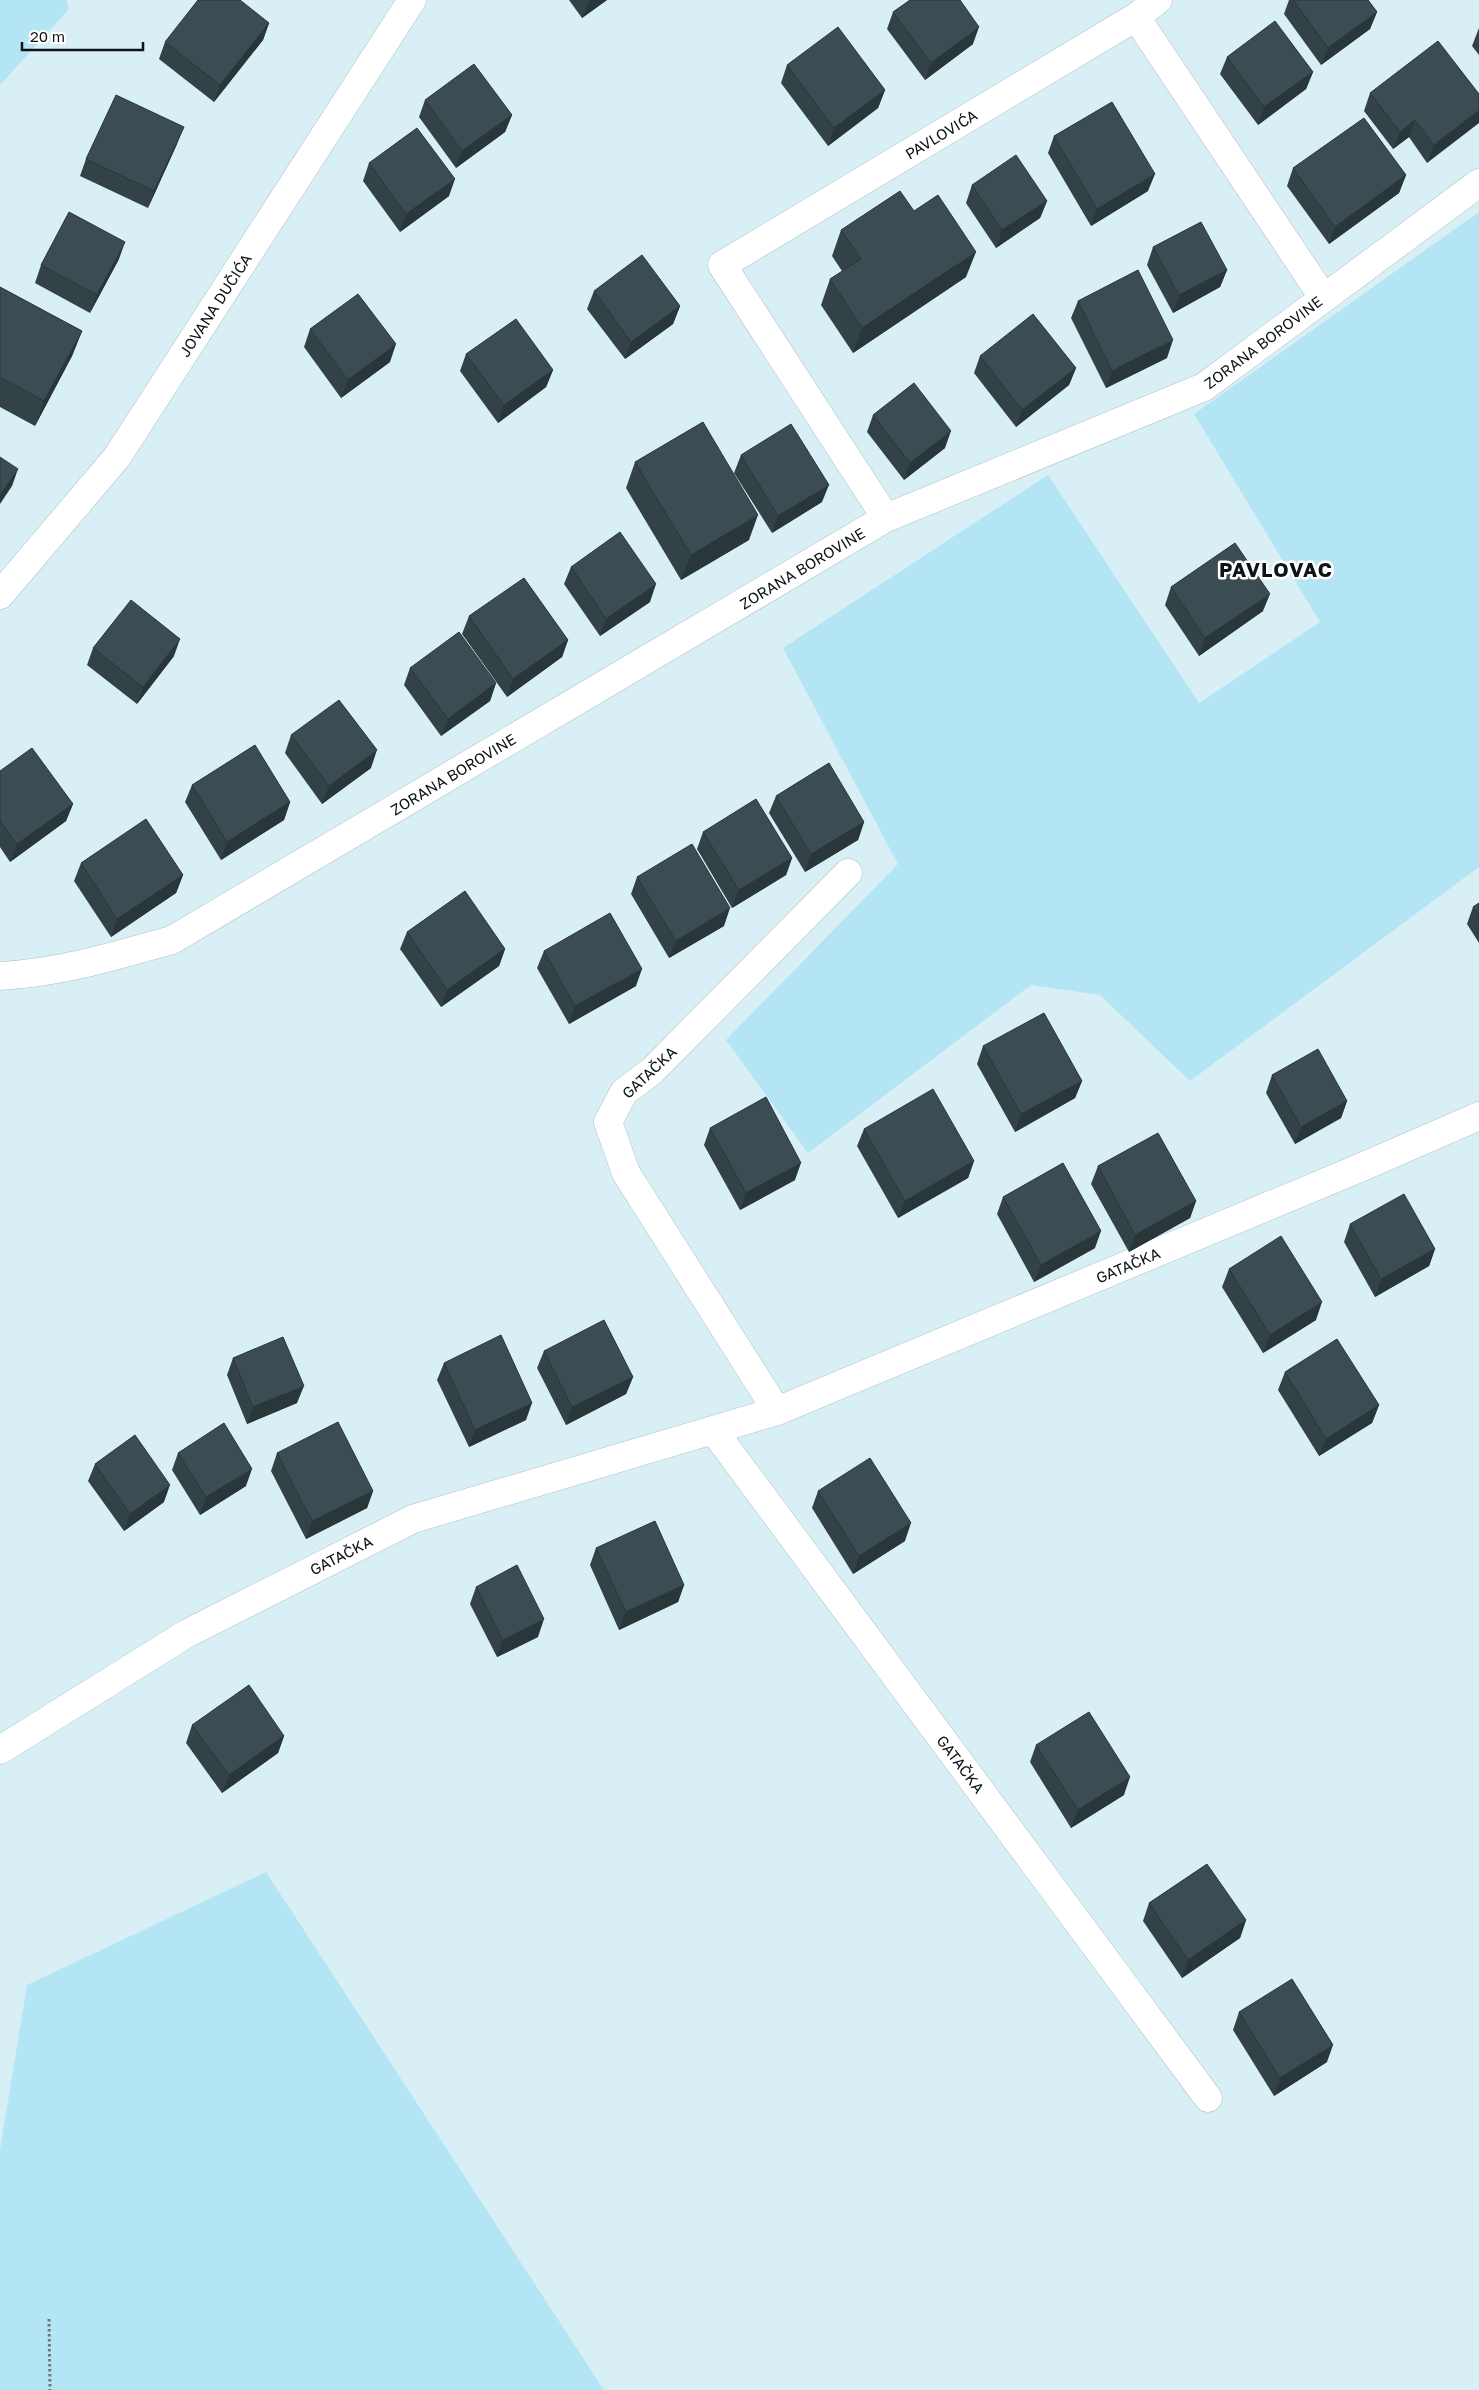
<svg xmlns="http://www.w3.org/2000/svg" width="1479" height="2390" font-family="'Golos Text',sans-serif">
<rect width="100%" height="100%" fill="#d9eff6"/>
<!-- green -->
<path fill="#b3e5f4" d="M0 0H66L69 9 0 85Z
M1479 212V867L1190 1081 1100 995 1031 985 808 1153 726 1040 898 864 783 648 1048 475 1199 703 1320 622 1194 414Z
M266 1872 604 2390H0V2150L27 1985Z"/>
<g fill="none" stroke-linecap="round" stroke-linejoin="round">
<defs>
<path id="minor" d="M1136 17 1323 297
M886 518 722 265 1136 17 1158 0
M0 976C59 973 115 956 172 940L886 518 1204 387 1479 183
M777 1411 626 1173 608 1122 624 1092 652 1071 848 873
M714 1431 1208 2098
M0 1750 186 1634 413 1519 777 1411 1362 1167 1479 1116"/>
<path id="secondary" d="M0 595 117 457 412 0"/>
</defs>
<!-- minor casing -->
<use href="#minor" stroke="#adc2c9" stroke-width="29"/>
<!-- secondary casing -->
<use href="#secondary" stroke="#adc2c9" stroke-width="29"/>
<!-- path -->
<path stroke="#6a787d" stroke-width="3" stroke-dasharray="2.5 2.5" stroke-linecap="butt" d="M49 2319 50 2390"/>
<!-- minor -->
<use href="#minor" stroke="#fff" stroke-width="28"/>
<!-- secondary -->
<use href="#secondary" stroke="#fff" stroke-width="28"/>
</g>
<!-- wall -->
<path fill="#334247" d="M569 0H607L582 18Z
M1289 0H1368L1377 12 1370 29 1321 65 1284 14Z
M893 12 973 44 925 80 887 29Z
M269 23 263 40 214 102 159 59 165 42Z
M1479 28V55L1472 46Z
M1227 57 1313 72 1306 89 1258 125 1220 74Z
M787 65 885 90 878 108 828 146 781 83Z
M1370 93 1479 94 1427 163 1409 137 1393 149 1364 111Z
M425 100 512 115 505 132 456 168 419 117Z
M1054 136 1148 191 1091 226 1048 153Z
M177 144 148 208 80 176 86 159Z
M369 163 449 196 400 232 363 181Z
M1293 168 1406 175 1399 193 1329 244 1287 186Z
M972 185 1047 201 1040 218 996 248 966 203Z
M914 211 966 277 853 353 821 305 830 279 842 271 832 256 841 230Z
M1153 247 1227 270 1220 287 1173 313 1147 265Z
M119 259 90 313 35 283 41 265Z
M0 287 82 331 72 356 35 426 0 407Z
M594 291 680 306 673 324 625 359 587 309Z
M1078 301 1167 358 1106 388 1071 318Z
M310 329 390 362 341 398 304 347Z
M466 354 553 370 546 387 498 423 460 371Z
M980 356 1076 368 1069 385 1016 427 974 373Z
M873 415 945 448 904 480 867 432Z
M741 455 822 502 772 533 734 473Z
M635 462 749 540 681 580 626 488Z
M571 567 650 602 600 636 564 584Z
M1171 587 1263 611 1199 656 1165 605Z
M469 616 568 640 562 657 507 697 462 634Z
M93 648 174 656 137 704 87 665Z
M410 668 496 683 490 701 441 736 404 685Z
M291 735 371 768 322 804 285 753Z
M0 771 73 804 66 821 10 862 0 847Z
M192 785 290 802 284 820 221 860 185 802Z
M776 796 864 822 858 840 805 872 769 813Z
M703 832 792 858 786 875 732 908 697 849Z
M81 863 183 875 176 893 111 937 74 881Z
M637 877 724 926 669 958 631 894Z
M1479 903V943L1467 924 1473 907Z
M407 932 505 949 499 966 441 1007 400 949Z
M544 951 636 986 569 1024 537 968Z
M983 1046 1082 1081 1075 1098 1015 1132 977 1064Z
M1272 1075 1347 1101 1341 1118 1295 1144 1266 1093Z
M710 1128 795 1180 740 1210 704 1145Z
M864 1129 974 1161 968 1178 898 1218 857 1146Z
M1098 1166 1196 1201 1190 1218 1129 1252 1091 1184Z
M1003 1197 1095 1248 1034 1282 997 1214Z
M1350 1224 1435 1249 1429 1266 1375 1297 1344 1242Z
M1229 1269 1316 1320 1263 1353 1222 1287Z
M544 1351 633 1377 626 1394 566 1425 537 1368Z
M233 1358 297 1403 247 1424 227 1375Z
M444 1363 526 1420 469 1447 437 1380Z
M1285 1372 1379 1405 1372 1423 1319 1456 1278 1390Z
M178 1453 246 1486 200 1515 172 1470Z
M277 1453 373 1491 367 1508 306 1539 271 1471Z
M95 1464 164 1502 124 1531 88 1481Z
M818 1491 905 1541 853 1574 812 1508Z
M596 1548 684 1585 678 1602 619 1630 590 1565Z
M476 1587 538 1637 497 1657 470 1604Z
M192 1725 284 1736 278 1753 222 1793 186 1743Z
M1036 1745 1124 1795 1071 1828 1030 1762Z
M1149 1903 1246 1920 1240 1938 1182 1978 1143 1921Z
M1239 2012 1327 2062 1274 2096 1233 2030Z"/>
<!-- shaded-wall -->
<path fill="#29363a" d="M590 0H607L582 18 589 1Z
M1377 12 1370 29 1321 65 1328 48Z
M269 23 263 40 214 102 220 85Z
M979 27 973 44 925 80 931 63Z
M1313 72 1306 89 1258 125 1264 107Z
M885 90 878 108 828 146 834 128Z
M1479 110V123L1427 163 1434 145Z
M512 115 505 132 456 168 462 151Z
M1415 120 1409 137 1393 149 1400 132Z
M184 127 177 144 148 208 154 191Z
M1155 174 1148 191 1091 226 1097 209Z
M1406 175 1399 193 1329 244 1335 227Z
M455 179 449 196 400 232 406 214Z
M1047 201 1040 218 996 248 1002 230Z
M125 242 119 259 90 313 97 295Z
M976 252 966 277 853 353 862 328Z
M1227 270 1220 287 1173 313 1179 295Z
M680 306 673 324 625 359 631 342Z
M82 331 72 356 35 426 44 401Z
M1173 340 1167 358 1106 388 1112 371Z
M396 344 390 362 341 398 348 380Z
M1076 368 1069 385 1016 427 1022 410Z
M553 370 546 387 498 423 504 405Z
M951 431 945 448 904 480 910 463Z
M18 469 12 486 0 504V495Z
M829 485 822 502 772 533 778 516Z
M758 515 749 540 681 580 691 555Z
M656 584 650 602 600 636 606 619Z
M1270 594 1263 611 1199 656 1205 638Z
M180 639 174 656 137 704 143 687Z
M568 640 562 657 507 697 513 679Z
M496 683 490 701 441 736 448 719Z
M377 750 371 768 322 804 329 786Z
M290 802 284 820 221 860 227 842Z
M73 804 66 821 10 862 17 844Z
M864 822 858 840 805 872 811 854Z
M792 858 786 875 732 908 739 890Z
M183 875 176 893 111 937 117 919Z
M730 908 724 926 669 958 676 941Z
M505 949 499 966 441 1007 447 990Z
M642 969 636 986 569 1024 575 1006Z
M1082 1081 1075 1098 1015 1132 1021 1114Z
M1347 1101 1341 1118 1295 1144 1301 1127Z
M974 1161 968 1178 898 1218 905 1201Z
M801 1163 795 1180 740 1210 746 1193Z
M1196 1201 1190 1218 1129 1252 1135 1235Z
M1101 1231 1095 1248 1034 1282 1041 1265Z
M1435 1249 1429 1266 1375 1297 1381 1279Z
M1322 1302 1316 1320 1263 1353 1270 1335Z
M633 1377 626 1394 566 1425 572 1407Z
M304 1386 297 1403 247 1424 253 1407Z
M532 1403 526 1420 469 1447 475 1430Z
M1379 1405 1372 1423 1319 1456 1326 1439Z
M252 1469 246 1486 200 1515 206 1497Z
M170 1485 164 1502 124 1531 130 1514Z
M373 1491 367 1508 306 1539 312 1521Z
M911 1523 905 1541 853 1574 859 1556Z
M684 1585 678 1602 619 1630 626 1612Z
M544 1619 538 1637 497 1657 503 1640Z
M284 1736 278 1753 222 1793 229 1775Z
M1130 1777 1124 1795 1071 1828 1078 1810Z
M1246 1920 1240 1938 1182 1978 1188 1960Z
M1333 2045 1327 2062 1274 2096 1280 2078Z"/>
<!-- building -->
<path fill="#3b4d53" stroke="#29363a" d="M198 0H240L269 23 220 85 165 42Z
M910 0H960L979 27 931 63 893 12Z
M1293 0H1368L1377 12 1328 48Z
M1275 21 1313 72 1264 107 1227 57Z
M838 27 885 90 834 128 787 65Z
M1438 41 1479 94V110L1434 145 1415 120 1400 132 1370 93Z
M474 64 512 115 462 151 425 100Z
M116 95 184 127 154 191 86 159Z
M1112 102 1155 174 1097 209 1054 136Z
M1364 118 1406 175 1335 227 1293 168Z
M417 128 455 179 406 214 369 163Z
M1016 155 1047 201 1002 230 972 185Z
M900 191 914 211 938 195 976 252 862 328 830 279 861 259 841 230Z
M69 212 125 242 97 295 41 265Z
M1201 222 1227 270 1179 295 1153 247Z
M642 255 680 306 631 342 594 291Z
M1138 270 1173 340 1112 371 1078 301Z
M0 287 82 331 44 401 0 377Z
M358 294 396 344 348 380 310 329Z
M1033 314 1076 368 1022 410 980 356Z
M516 319 553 370 504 405 466 354Z
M914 383 951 431 910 463 873 415Z
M703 422 758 515 691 555 635 462Z
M791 424 829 485 778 516 741 455Z
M0 457 18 469 0 495Z
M620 532 656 584 606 619 571 567Z
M1235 543 1270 594 1205 638 1171 587Z
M524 578 568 640 513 679 469 616Z
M131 600 180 639 143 687 93 648Z
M459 632 496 683 448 719 410 668Z
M339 700 377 750 329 786 291 735Z
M255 745 290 802 227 842 192 785Z
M32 748 73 804 17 844 0 821V771Z
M829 763 864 822 811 854 776 796Z
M756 799 792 858 739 890 703 832Z
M146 819 183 875 117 919 81 863Z
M692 844 730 908 676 941 637 877Z
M465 891 505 949 447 990 407 932Z
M1479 903V915L1473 907Z
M610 913 642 969 575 1006 544 951Z
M1044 1013 1082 1081 1021 1114 983 1046Z
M1318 1049 1347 1101 1301 1127 1272 1075Z
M933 1089 974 1161 905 1201 864 1129Z
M766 1097 801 1163 746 1193 710 1128Z
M1158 1133 1196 1201 1135 1235 1098 1166Z
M1063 1163 1101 1231 1041 1265 1003 1197Z
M1404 1194 1435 1249 1381 1279 1350 1224Z
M1281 1236 1322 1302 1270 1335 1229 1269Z
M604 1320 633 1377 572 1407 544 1351Z
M501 1335 532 1403 475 1430 444 1363Z
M283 1337 304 1386 253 1407 233 1358Z
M1337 1339 1379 1405 1326 1439 1285 1372Z
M338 1422 373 1491 312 1521 277 1453Z
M224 1423 252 1469 206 1497 178 1453Z
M135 1435 170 1485 130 1514 95 1464Z
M870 1458 911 1523 859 1556 818 1491Z
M655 1521 684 1585 626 1612 596 1548Z
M517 1565 544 1619 503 1640 476 1587Z
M249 1685 284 1736 229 1775 192 1725Z
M1089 1712 1130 1777 1078 1810 1036 1745Z
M1207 1864 1246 1920 1188 1960 1149 1903Z
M1292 1979 1333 2045 1280 2078 1239 2012Z"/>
<g text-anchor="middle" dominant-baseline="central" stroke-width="5" stroke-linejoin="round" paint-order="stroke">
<!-- street labels -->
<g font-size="15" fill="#0c1416" stroke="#fff">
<text transform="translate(941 134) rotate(-31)">PAVLOVIĆA</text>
<text transform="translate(215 305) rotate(-57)">JOVANA DUČIĆA</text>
<text transform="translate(1263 342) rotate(-37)">ZORANA BOROVINE</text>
<text transform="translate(802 568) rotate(-31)">ZORANA BOROVINE</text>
<text transform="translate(453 774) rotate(-31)">ZORANA BOROVINE</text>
<text transform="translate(649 1072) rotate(-43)">GATAČKA</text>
<text transform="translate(1128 1265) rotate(-23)">GATAČKA</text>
<text transform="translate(341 1555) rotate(-27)">GATAČKA</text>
<text transform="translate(961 1764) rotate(53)">GATAČKA</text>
</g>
<!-- district labels -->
<g font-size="20" font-weight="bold" letter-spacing="1" fill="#0c1416" stroke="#fff">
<text x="1276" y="569">PAVLOVAC</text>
</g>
</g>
<!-- scale -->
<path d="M22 42v8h121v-8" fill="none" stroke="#0c1416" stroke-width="2.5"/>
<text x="30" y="42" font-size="15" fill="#0c1416" stroke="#ffffff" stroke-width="4" paint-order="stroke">20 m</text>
</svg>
